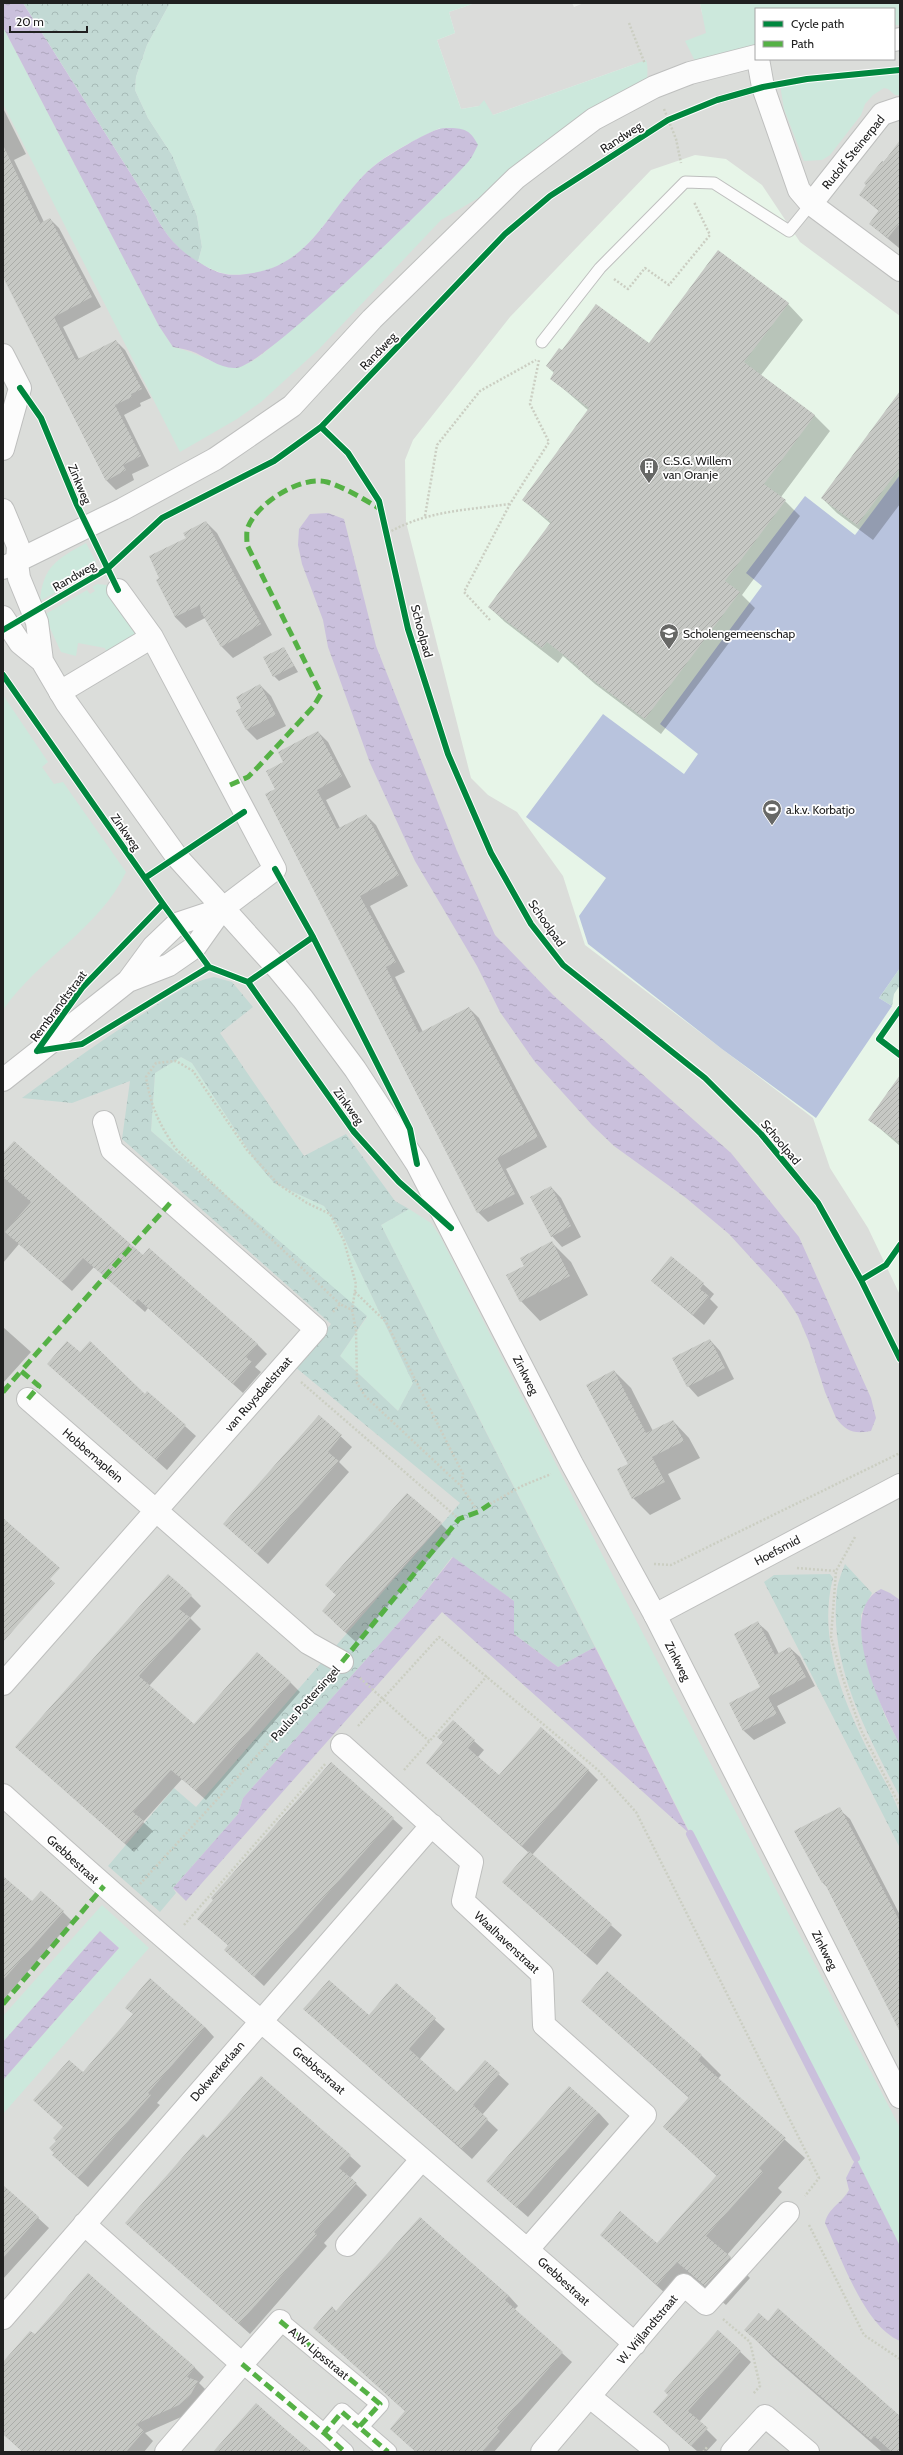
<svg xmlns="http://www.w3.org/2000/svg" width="903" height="2455" font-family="Cabin,sans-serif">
<defs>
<pattern id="forest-crowns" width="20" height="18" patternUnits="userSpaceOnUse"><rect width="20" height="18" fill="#c2d9d4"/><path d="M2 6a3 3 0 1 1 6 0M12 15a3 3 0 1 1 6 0" fill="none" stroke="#a6bab6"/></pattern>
<pattern id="water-ripples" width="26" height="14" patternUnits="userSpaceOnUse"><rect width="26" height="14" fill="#cac0dc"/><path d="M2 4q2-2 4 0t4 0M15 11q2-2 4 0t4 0" fill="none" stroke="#ada5bc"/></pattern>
<pattern id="building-hatch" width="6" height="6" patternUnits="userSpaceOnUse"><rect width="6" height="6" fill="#c6c8c4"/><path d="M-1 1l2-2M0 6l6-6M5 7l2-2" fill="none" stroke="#aaaca8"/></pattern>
</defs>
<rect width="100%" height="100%" fill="#eaede9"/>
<!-- residential -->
<path fill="#dbddda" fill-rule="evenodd" d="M3 3 214 371 718 3H900V2452H3ZM756 9H894V59H756Z"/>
<!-- education -->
<path fill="#e7f5e8" d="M695 155 726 159 762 185 800 242 900 316V1295L868 1228 830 1168 813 1118 585 945 563 876 517 812 488 795 471 778 406 522 405 460 413 440 510 317 651 170Z"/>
<!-- religious -->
<path fill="#dbdcda" d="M475 3H572L574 7 584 3H700L706 33 695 61 648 83 647 77 649 69 646 60 493 115 479 106 461 109 437 40 455 33 449 12Z
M761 2436 779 2452H747Z"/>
<!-- grass -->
<path fill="#cce8dc" d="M170 3H475L449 12 455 33 437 40 461 109 479 106 484 100 493 115 646 60C649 69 646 74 648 83L568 126 530 153 480 197 441 220 319 349 261 402 237 419 180 452 3 104V27L159 326 173 347C220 358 230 386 274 344L440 128C415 140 387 153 367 172 331 207 311 263 256 273 230 277 220 275 198 262L202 247 197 216 172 155 148 118 135 90 136 77 147 45Z
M700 3H900V25H894V9H756V45L695 61 685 41 706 33Z
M900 70V95H895L888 89 884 88 873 95 865 104 861 115 830 155 822 160 804 161 784 109 780 85 844 74Z
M86 543 96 562 92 572 40 601C43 566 57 559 86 543Z
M97 584 107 585 137 630V635L107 655 105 648 78 643 76 656 61 652 44 615 87 590 90 594 95 591 92 587Z
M3 695 48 762 42 767 54 784 63 782 126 872C100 928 38 959 3 1010Z
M181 1057 192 1063 256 1162 274 1183 324 1206 339 1227 413 1383 398 1411 340 1356 367 1317 151 1131 155 1073Z
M409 1209 431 1223 440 1236 612 1574 900 2128V2246L381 1225Z
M102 1905 149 1948 3 2114V2080L119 1948 100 1931 3 2042V2016Z"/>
<!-- forest -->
<path fill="url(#forest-crowns)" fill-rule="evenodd" d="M23 3H170L147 45 136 77 135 90 148 118 172 155 197 216 202 247 198 262C173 249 160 226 148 201Z
M900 968V985L894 994 892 1006 879 998Z
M214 977 232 982 253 1007 220 1033 304 1156 346 1134 395 1201 409 1209 381 1225 595 1647 558 1667 514 1634V1601L452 1557 418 1601 243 1798 238 1814 173 1888 176 1893 160 1912 108 1866 174 1788 196 1807 460 1503 294 1366 331 1324 122 1139 130 1081 72 1103 22 1098C63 1068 103 1039 146 1012 167 998 189 982 214 977ZM181 1057 192 1063 256 1162 274 1183 324 1206 339 1227 413 1383 398 1411 340 1356 367 1316 151 1131 155 1073Z
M845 1564 872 1593 861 1615 862 1641 870 1673 885 1716 900 1745V1797C867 1733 828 1665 837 1590 838 1581 842 1572 845 1564Z
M830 1574 833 1578C817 1639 844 1704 872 1758 881 1775 893 1794 899 1812 903 1822 900 1838 900 1848L764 1582 774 1575Z"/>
<!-- pitch -->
<path fill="#b8c3dd" d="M900 475V968L879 998 892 1006 816 1118 722 1049 588 944 579 916 606 878 526 817 603 714 684 774 698 754 660 724 762 586 746 573 805 496 855 535Z"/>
<!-- water -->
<path fill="url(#water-ripples)" d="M3 3H23L148 201C163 232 175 250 207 267 222 276 236 276 253 273 313 263 328 209 368 171 381 159 398 150 413 141 424 136 435 128 447 128 463 128 470 129 478 145 475 150 473 156 469 161 443 191 264 367 236 368 220 369 205 356 191 351 185 349 179 348 173 347L159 326 3 27Z
M328 513 344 519 376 646 457 851 495 935 553 995 731 1153 799 1237 871 1398 876 1418 871 1431C855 1434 846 1432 836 1418L825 1392 809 1342 798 1316 782 1292 729 1234 686 1198 614 1146 592 1125 535 1062 500 1012 477 966 415 861 370 763 328 647 323 620 302 564 298 545 299 529 310 514Z
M453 1557 514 1601V1634L558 1667 595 1647 690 1834 442 1612 186 1901 173 1888 238 1814 243 1798 418 1601Z
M881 1589 890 1593 900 1600V1745C883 1712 834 1612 881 1589Z
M100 1931 119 1948 3 2080V2042Z
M856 2158 900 2246V2341C864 2326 841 2257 825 2223 828 2208 842 2203 849 2190L846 2178Z"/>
<!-- shadow -->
<path fill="#0003" d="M3 108 26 154 14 160 44 222 50 219 59 228 101 307 63 327 79 359 116 341 125 350 151 398 140 403 141 406 124 415 149 466 132 474 134 480 116 490 106 480 3 273Z
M891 153 900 160 899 248 870 224 879 211 860 195 868 185 866 183Z
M788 304 803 320 761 375 815 416 830 431 781 497 800 516 742 595 755 608 661 734 595 684 563 656 558 663 505 622 489 607 551 524 523 500 589 411 551 378 554 373 547 366 562 351 649 344Z
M900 392V504L873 540 837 513 822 498Z
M206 522 217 533 272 635 233 658 222 647 205 618 186 628 175 617 161 578 187 539Z
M284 648 298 672 279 681 274 676Z
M260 685 271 696 286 726 257 740 247 730 237 711 243 709Z
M318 732 328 742 351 787 326 800 340 828 366 815 376 825 408 886 370 906 405 972 395 977 423 1032 469 1008 479 1018 547 1147 506 1169 524 1204 488 1222 478 1212 276 790 284 763Z
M900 1077V1146L870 1120Z
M3 1155 143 1257 257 1344 267 1354 255 1367 261 1372 243 1393 148 1308 145 1312 94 1267 72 1291 19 1244 3 1263Z
M551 1187 561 1198 581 1237 562 1247 552 1236Z
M552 1243 571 1262 588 1295 540 1321 521 1301 525 1266Z
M652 1281 703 1284 714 1294 710 1299 718 1307 704 1325Z
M3 1327 31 1352 3 1383Z
M710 1340 720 1351 734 1379 698 1397 688 1386Z
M80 1354 145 1396 148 1393 196 1436 167 1470 48 1364Z
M614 1371 631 1388 653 1431 673 1421 689 1438 700 1458 668 1474 681 1499 650 1515 633 1498Z
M319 1416 352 1447 339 1462 349 1472 268 1564 235 1534Z
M441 1524 451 1534 356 1642 334 1622Z
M191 1596 201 1606 190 1618 201 1629 149 1686 194 1726 290 1682 300 1692 206 1800 182 1779 143 1822 153 1831 134 1852 17 1747Z
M758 1623 768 1632 779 1654 790 1648 800 1657 815 1686 777 1706 786 1723 754 1740 744 1731 730 1704 762 1688Z
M474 1741 484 1750 478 1757 499 1776 588 1770 598 1780 532 1855 622 1935 597 1965 514 1892 529 1853 427 1763Z
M839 1809 850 1819 900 1915V2030L829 1889 823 1883 796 1831Z
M393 1819 403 1828 264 1986 225 1950 229 1946 198 1919Z
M3 1877 32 1903 63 1912 72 1921 3 2000Z
M607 1973 702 2056 721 2075 718 2079 805 2158 778 2188 782 2192 727 2255 750 2278 726 2305 697 2281 677 2304 601 2235 657 2245 717 2176 664 2127 689 2098 582 2001Z
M396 1985 445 2029 419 2060 457 2093 485 2062 509 2084 482 2115 498 2130 472 2159 304 2009 369 2016Z
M205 2027 214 2037 157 2103 160 2105 88 2187 63 2165 55 2153 57 2141 64 2127Z
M599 2113 609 2124 528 2217 498 2191Z
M207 2139 350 2156 361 2166 350 2178 367 2195 324 2243 327 2246 250 2334 126 2223Z
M3 2186 49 2228 3 2279Z
M420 2218 509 2296 518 2306 514 2310 572 2362 494 2452H416L391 2429 406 2412 314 2328 332 2307 337 2312Z
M88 2275 195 2368 204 2377 199 2383 207 2391 188 2414 145 2433 153 2441 144 2452H23L3 2434V2363L35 2336Z
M768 2322 900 2417V2452H882L773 2357 746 2330Z
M718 2331 751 2362 699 2422 717 2440 706 2452H698L664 2422 669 2395Z"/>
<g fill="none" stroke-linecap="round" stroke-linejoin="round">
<!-- stream -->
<path stroke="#cac0dc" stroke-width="8" d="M690 1834 856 2158"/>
</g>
<!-- building -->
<path fill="url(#building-hatch)" d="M900 140V226L898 225 888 238 869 224 879 210 859 195 866 185 864 183 882 161 884 162Z
M3 145 40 223 50 218 92 297 54 317 76 360 116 340 142 389 131 394 132 397 115 405 141 456 123 465 126 470 106 481 3 277Z
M718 250 789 303 744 362 815 415 764 484 786 500 725 581 740 592 645 719 578 669 579 667 547 642 542 648 488 607 551 522 522 500 589 408 550 379 554 372 546 366 559 348 562 350 596 304 649 343Z
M900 391V468L857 525 821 498Z
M206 521 261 624 221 647 201 612 200 605 175 617 156 580 159 578 149 556 186 538 183 533Z
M284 647 294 666 273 677 263 657Z
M260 684 276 715 246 730 236 711 241 708 236 697Z
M318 731 342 776 317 790 337 829 366 814 399 875 360 896 396 962 386 967 419 1033 469 1007 538 1137 497 1158 515 1194 477 1213 265 794 275 789 266 771 283 762 278 752Z
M900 1075V1143L868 1120Z
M14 1141 143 1255 149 1248 258 1344 246 1357 252 1362 233 1384 138 1299 135 1303 83 1258 62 1282 5 1232 31 1202 3 1177V1153Z
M551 1186 571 1226 551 1237 530 1197Z
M552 1241 570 1276 520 1302 506 1275 524 1266 520 1258Z
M671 1256 704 1283 700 1289 709 1296 693 1315 651 1281Z
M710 1339 725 1368 687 1387 672 1358Z
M67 1341 80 1352 90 1341 145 1394 147 1391 186 1425 156 1460 47 1364Z
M614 1370 646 1433 673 1420 684 1441 652 1457 665 1482 632 1499 617 1469 628 1464 586 1385Z
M319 1415 342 1435 328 1452 339 1461 257 1554 223 1524Z
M407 1493 442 1523 345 1632 322 1611 336 1595 325 1585Z
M3 1518 60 1568 50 1579 55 1583 3 1642Z
M168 1574 192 1595 179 1609 191 1618 139 1676 194 1724 257 1652 291 1682 196 1791 171 1770 133 1812 144 1821 124 1843 15 1747Z
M758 1621 775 1655 790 1647 806 1677 768 1697 777 1714 743 1731 729 1703 760 1687 734 1634Z
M453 1720 475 1740 468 1748 499 1775 541 1727 589 1770 522 1846 426 1763 443 1742 437 1737Z
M331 1762 394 1818 254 1977 224 1950 228 1945 197 1919 213 1900 211 1898Z
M840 1807 900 1922V2032L824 1882 822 1883 794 1831Z
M529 1851 612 1924 586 1955 502 1882Z
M3 1876 32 1901 41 1891 64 1911 3 1980Z
M607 1971 702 2055 698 2060 786 2138 759 2168 763 2172 706 2236 731 2257 705 2286 677 2262 657 2285 600 2235 620 2211 657 2243 717 2175 663 2127 689 2097 581 2001Z
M150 1978 205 2027 148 2093 151 2095 78 2178 52 2155 54 2153 49 2148 56 2141 53 2138 63 2127 33 2100 69 2060 83 2072 133 2014 125 2008 127 2005Z
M329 1980 369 2015 396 1983 436 2018 409 2049 457 2092 485 2060 500 2073 473 2105 488 2119 462 2149 303 2009Z
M261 2076 351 2155 339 2168 357 2183 314 2232 317 2235 239 2324 125 2223 203 2134 207 2138Z
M569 2086 599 2113 517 2208 486 2181Z
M3 2185 39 2217 3 2258Z
M420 2217 509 2296 505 2300 563 2352 497 2428 500 2431 482 2452H416L390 2429 405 2411 313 2328 332 2306 335 2312Z
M88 2273 195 2367 187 2377 198 2381 191 2394 179 2405 136 2424 144 2431 126 2452H23L3 2434V2362L30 2331 35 2334Z
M778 2308 900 2416V2452H892L874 2436 871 2440 744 2330 759 2313 768 2321Z
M718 2330 741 2351 688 2411 708 2428 691 2446 653 2412 668 2395 664 2391Z
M256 2403 283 2427 312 2452H213Z"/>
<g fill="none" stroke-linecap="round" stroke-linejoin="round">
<defs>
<path id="service" d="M542 342 600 268 685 182 714 183 789 231 811 204"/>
<path id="pedestrian" d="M280 2321 380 2404 359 2427 388 2452
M242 2364 324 2433 342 2412 359 2427
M324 2433 345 2452"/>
<path id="minor" d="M758 59 763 87 799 190 811 204 900 270
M811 204 882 114 900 108
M3 355 20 388 3 449
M3 510 18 546 17 563
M118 590 152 637 275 869 222 909
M60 692 152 637
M28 1399 308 1643 342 1662
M655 1615 900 1485
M3 1684 316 1329 112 1150 104 1122
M342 1745 472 1862 463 1901 542 1974 544 2025 645 2115 528 2249
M3 1795C210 1983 427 2159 635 2344
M84 2224 242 2364 280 2321
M347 2245 422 2159
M3 2318 432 1825
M590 2397 658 2452
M166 2452 242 2364
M542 2452 684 2285 706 2304 788 2213
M732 2452 765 2416 808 2452"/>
<path id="tertiary" d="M894 40 900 39
M17 563 19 578 37 622 42 661
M3 568 123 509 215 459 292 406 372 319 516 178 594 119 654 87 690 73 756 56
M3 617 20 643 42 661 66 702 177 857 279 970 303 999 355 1069 417 1164 572 1464 655 1615 900 2097
M128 981 169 965 195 947 222 909
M3 1080 128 981 153 947 177 924 222 909"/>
</defs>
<!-- service casing -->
<use href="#service" stroke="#bebfbe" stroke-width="13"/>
<!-- pedestrian casing -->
<use href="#pedestrian" stroke="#bebfbe" stroke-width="19"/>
<!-- minor casing -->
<use href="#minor" stroke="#bebfbe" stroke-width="24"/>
<!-- tertiary casing -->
<use href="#tertiary" stroke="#bebfbe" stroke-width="24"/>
<!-- path -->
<path stroke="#cbcec2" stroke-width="2.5" stroke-dasharray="2 2" stroke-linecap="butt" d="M629 23 645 64
M664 109 676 139 681 163
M614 279 628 289 645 268 669 285 710 235 694 202
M425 516 437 445 480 391 536 360
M388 533C425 511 467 510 509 504
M490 620 464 592 510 504 549 442 530 404 539 360
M355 1292 386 1322 463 1474 461 1486
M340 1304 176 1149C159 1124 151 1107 146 1077L156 1063 176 1061 193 1071 247 1150 278 1184 307 1203 330 1214 344 1241 356 1284 352 1310
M333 1312 340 1304 352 1310 356 1330 357 1383 365 1396 461 1486 478 1512
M301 1382 459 1519
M490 1504 522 1486 551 1474
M855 1537 836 1571 831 1637 842 1676 861 1730 900 1806
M654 1564 671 1565 900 1453
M797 1568 836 1571
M360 1678 429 1741
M358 1726 439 1637 598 1770 636 1812 819 2178 805 2196
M404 1770 487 1676
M140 1884 326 1680
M184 1925 326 1763
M809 2225 864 2335 900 2359
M723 2319 750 2342 760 2386 753 2394
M703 2452 708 2446"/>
<!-- service -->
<use href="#service" stroke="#fcfcfc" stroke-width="11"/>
<!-- pedestrian -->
<use href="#pedestrian" stroke="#fcfcfc" stroke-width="17"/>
<!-- minor -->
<use href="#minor" stroke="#fcfcfc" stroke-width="22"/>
<!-- tertiary -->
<use href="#tertiary" stroke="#fcfcfc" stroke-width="22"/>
<!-- quiet -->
<path stroke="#55b145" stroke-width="5" stroke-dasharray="10 5" stroke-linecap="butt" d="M230 785 248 777 258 767 313 707 321 694 247 545C247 539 246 532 248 527 257 503 302 475 327 482 346 488 365 500 382 510
M3 1392 21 1371
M28 1399 39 1386 21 1371 171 1202
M342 1662 459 1519 478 1512 490 1504
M3 2004 104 1886
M280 2321 380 2404 359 2427 388 2452
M242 2364 324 2433 342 2412 359 2427
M324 2433 345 2452"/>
<defs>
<path id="cycleway" d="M20 388 41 418 77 505 118 590
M321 427 348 453 379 501 408 629 448 754 491 853 531 924 563 965 705 1078 761 1134 818 1203 861 1280 900 1359
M3 630 107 569 162 518 274 461 321 427 505 234 550 196 668 120 717 100 763 87 807 79 900 70
M3 675 163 904 209 967 248 982 354 1132 399 1182 451 1228
M145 878 244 812
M313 937 410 1129 417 1164
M248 982 313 937 275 869
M900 1009 879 1039 900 1055
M37 1051 82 1044 209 967
M37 1051 82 988 163 904
M861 1280 886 1265 900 1245"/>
</defs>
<!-- cycleway casing -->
<use href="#cycleway" stroke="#fff" stroke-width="8"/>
<!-- cycleway -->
<use href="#cycleway" stroke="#00873e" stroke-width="6"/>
</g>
<!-- icons -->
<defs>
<symbol id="building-pin" viewBox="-11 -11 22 30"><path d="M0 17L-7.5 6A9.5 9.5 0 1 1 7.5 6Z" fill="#676866" stroke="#fff"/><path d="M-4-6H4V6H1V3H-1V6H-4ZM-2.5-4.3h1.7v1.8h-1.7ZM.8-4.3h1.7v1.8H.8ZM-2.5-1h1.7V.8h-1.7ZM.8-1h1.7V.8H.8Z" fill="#fff"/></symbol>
<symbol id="school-pin" viewBox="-11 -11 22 30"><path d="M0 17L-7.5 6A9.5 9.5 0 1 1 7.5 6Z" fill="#676866" stroke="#fff"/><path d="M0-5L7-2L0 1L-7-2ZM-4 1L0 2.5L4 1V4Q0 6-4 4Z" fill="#fff"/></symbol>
<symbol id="stadium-pin" viewBox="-11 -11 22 30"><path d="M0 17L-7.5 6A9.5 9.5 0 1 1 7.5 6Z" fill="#676866" stroke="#fff"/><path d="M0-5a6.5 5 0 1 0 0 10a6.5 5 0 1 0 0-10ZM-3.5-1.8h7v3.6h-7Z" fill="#fff"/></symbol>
</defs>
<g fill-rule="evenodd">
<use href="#building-pin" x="638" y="456" width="22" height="30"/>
<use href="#school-pin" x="658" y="622" width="22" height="30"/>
<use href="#stadium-pin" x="761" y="798" width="22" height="30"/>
</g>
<g text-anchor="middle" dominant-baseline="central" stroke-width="3.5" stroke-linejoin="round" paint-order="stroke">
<!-- street labels -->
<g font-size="12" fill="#202020" stroke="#fff">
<text transform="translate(621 137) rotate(-33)">Randweg</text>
<text transform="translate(853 152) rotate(-51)">Rudolf Steinerpad</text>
<text transform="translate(378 351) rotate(-46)">Randweg</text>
<text transform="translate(80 484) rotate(67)">Zinkweg</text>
<text transform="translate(74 576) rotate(-30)">Randweg</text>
<text transform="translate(422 631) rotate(75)">Schoolpad</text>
<text transform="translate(126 832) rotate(55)">Zinkweg</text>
<text transform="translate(547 923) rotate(55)">Schoolpad</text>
<text transform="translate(58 1006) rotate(-53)">Rembrandtstraat</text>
<text transform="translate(349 1106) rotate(54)">Zinkweg</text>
<text transform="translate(781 1142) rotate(50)">Schoolpad</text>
<text transform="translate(526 1375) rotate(63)">Zinkweg</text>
<text transform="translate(258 1394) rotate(-49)">van Ruysdaelstraat</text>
<text transform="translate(93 1455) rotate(41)">Hobbemaplein</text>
<text transform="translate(777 1550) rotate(-28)">Hoefsmid</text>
<text transform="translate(678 1661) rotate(63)">Zinkweg</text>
<text transform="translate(305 1703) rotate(-48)">Paulus Pottersingel</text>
<text transform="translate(73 1859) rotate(42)">Grebbestraat</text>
<text transform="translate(507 1942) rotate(43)">Waalhavenstraat</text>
<text transform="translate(825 1950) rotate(63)">Zinkweg</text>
<text transform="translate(319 2070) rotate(41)">Grebbestraat</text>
<text transform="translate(217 2071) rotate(-49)">Dokwerkerlaan</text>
<text transform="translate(564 2281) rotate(42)">Grebbestraat</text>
<text transform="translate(647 2329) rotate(-50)">W. Vrijlandtstraat</text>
<text transform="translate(319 2353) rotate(40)">A.W. Lipsstraat</text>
</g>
<!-- poi labels -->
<g font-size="12" fill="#202020" stroke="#fff" text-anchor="start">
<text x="663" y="460">C.S.G. Willem<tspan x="663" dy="14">van Oranje</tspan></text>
<text x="683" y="633">Scholengemeenschap</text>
<text x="786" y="809">a.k.v. Korbatjo</text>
</g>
</g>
<!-- border -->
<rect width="903" height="2455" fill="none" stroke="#202020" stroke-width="8"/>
<!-- legend -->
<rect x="755" y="8" width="140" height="52" fill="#ffffff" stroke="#a6a6a6"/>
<rect x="763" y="21" width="20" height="6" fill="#00873e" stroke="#a6a6a6"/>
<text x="791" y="28" font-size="12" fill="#202020">Cycle path</text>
<rect x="763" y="41" width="20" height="6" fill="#55b145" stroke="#a6a6a6"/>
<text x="791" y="48" font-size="12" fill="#202020">Path</text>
<!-- scale -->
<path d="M10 26v6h77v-6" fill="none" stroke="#202020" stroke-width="2"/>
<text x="16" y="26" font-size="12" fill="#202020" stroke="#ffffff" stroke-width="3" paint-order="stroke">20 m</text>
</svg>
